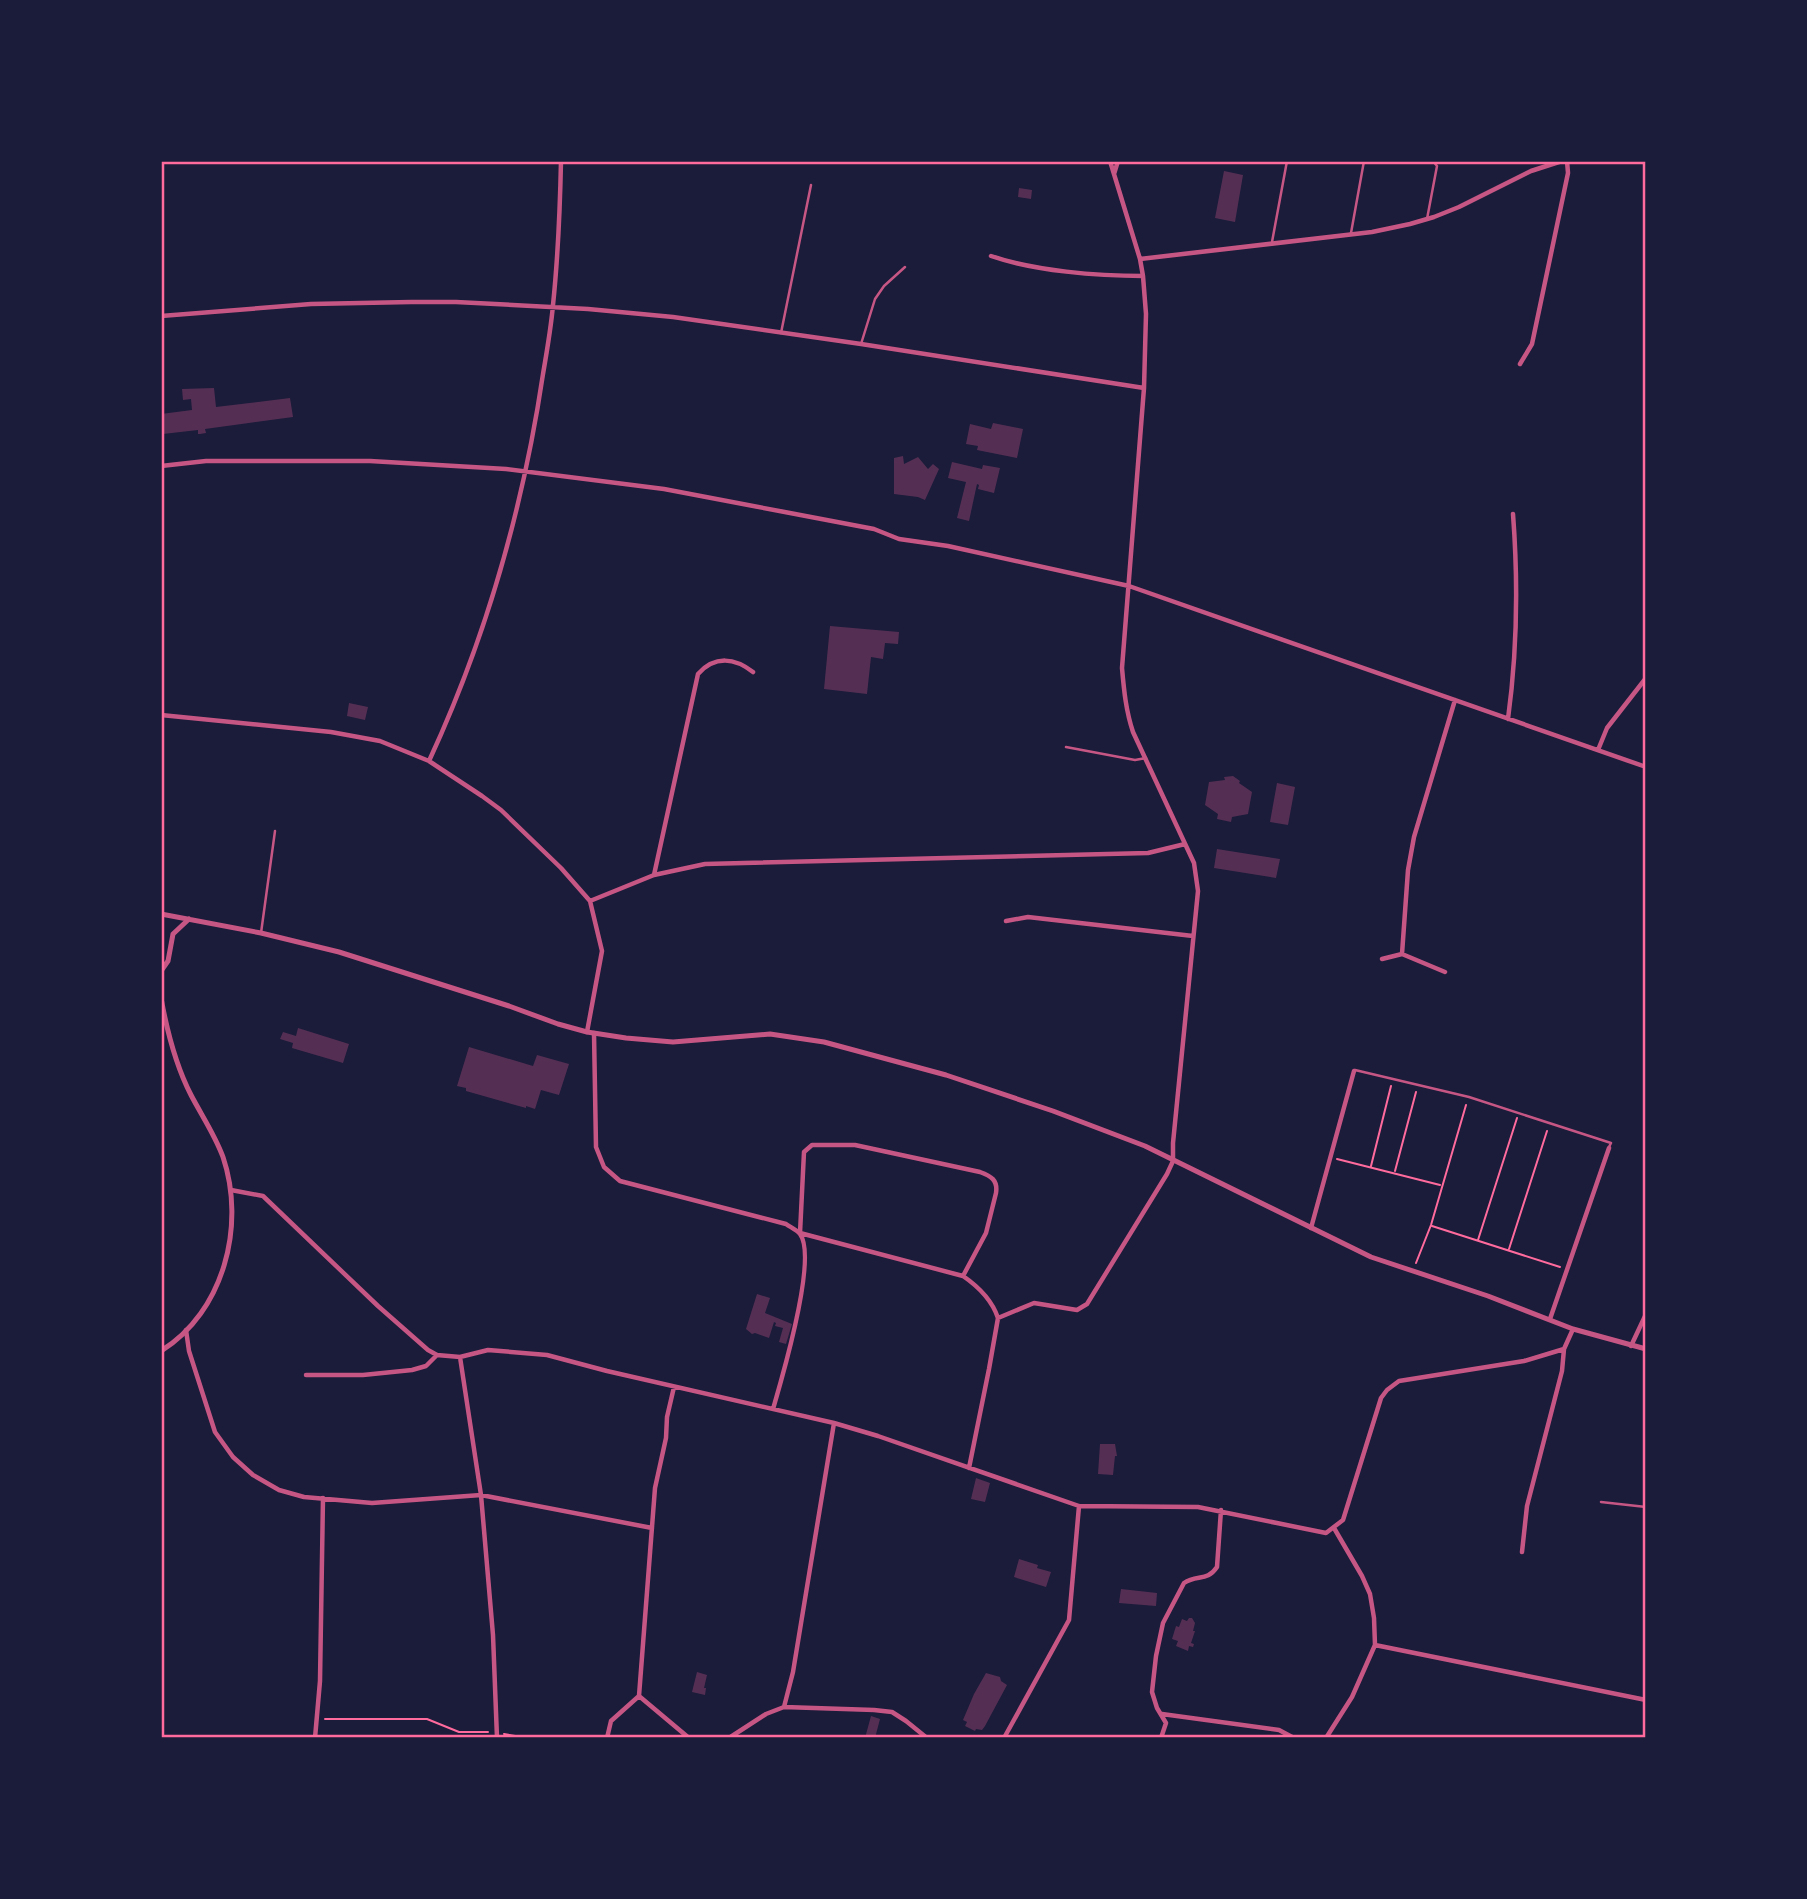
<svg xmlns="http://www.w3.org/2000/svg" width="1807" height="1899" font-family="Poppins,sans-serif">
<rect width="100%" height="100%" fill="#1b1b3a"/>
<!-- building -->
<path fill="#542f53" d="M1224 171 1243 175 1235 222 1215 218Z
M1019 188 1032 190 1031 199 1018 197Z
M214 388 216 407 290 398 293 417 205 429 206 433 200 434H198V430L163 434 161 414 192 410 191 399 183 400 182 389Z
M993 423 1023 429 1017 458 977 450 978 446 966 444 970 424 991 429Z
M903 456 904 464 918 457 928 469 933 464 939 469 925 500 918 497 894 494V458Z
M952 462 982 469 983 465 1000 468 994 493 978 489 979 485 977 484 969 521 957 518 966 482 948 478Z
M830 626 899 632 898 644 885 643 883 659 871 657 867 694 824 689Z
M349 703 368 707 365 720 347 716Z
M1233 776 1240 781 1239 783 1252 792 1248 814 1232 817 1231 822 1217 819 1218 814 1205 805 1209 782 1225 780 1224 777Z
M1277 783 1295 787 1288 825 1270 822Z
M1217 849 1280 859 1276 878 1214 868Z
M298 1028 349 1044 343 1063 292 1048 293 1043 280 1039 283 1032 296 1036Z
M469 1047 533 1066 537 1055 569 1064 559 1095 541 1090 535 1109 526 1106V1108L466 1091V1088L457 1086Z
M757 1294 770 1298 765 1313 792 1324 786 1344 779 1342 783 1328 775 1326 776 1323 774 1322 769 1338 755 1333 752 1334 746 1329Z
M1100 1444H1115L1117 1456H1115L1113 1475 1098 1474Z
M976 1478 990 1483 985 1502 971 1499Z
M1019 1559 1038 1565 1037 1568 1051 1572 1046 1587 1014 1577Z
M1121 1589 1157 1593 1156 1606 1119 1603Z
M1189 1618H1192L1195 1623 1193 1631H1195L1191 1643 1194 1644 1193 1647 1189 1646 1188 1651 1176 1646 1178 1641 1172 1639 1176 1626 1179 1627 1182 1619 1187 1621Z
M697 1672 707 1675 704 1688H706L705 1695 692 1692Z
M986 1673 1000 1677 1001 1681 1007 1685 985 1726 982 1730 976 1729 975 1731 965 1726 967 1722 963 1720 974 1694Z
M871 1716 880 1719 875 1738H865Z"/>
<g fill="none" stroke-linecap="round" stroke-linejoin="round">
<!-- path -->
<path stroke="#ff6b9d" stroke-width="2" d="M1337 1159 1440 1185
M1371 1166 1391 1086
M1395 1171 1416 1092
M1432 1226 1560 1267
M1478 1240 1517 1118
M1509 1249 1547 1131
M1416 1263 1431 1225 1466 1105
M325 1719H427L459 1732H488
M504 1734 527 1738"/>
<!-- service -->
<path stroke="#c65784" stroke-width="2.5" d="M1427 219 1437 166 1433 161
M1351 233 1364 161
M1272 242 1287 161
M781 333 811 185
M861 344 875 299 884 286 905 267
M1066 747 1135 760 1146 758
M261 933 275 831
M1355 1070 1469 1097 1611 1143 1609 1147
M1601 1502 1646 1507"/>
<!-- minor -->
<path stroke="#c65784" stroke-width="4.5" d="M1114 174 1118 161
M991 256C1034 271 1098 276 1143 276
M1140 259 1372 232 1410 224 1434 217 1459 207 1531 171 1562 161
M161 316 311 304 411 302H456L588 309 673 317 861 344 1144 388
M1520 364 1532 344 1568 173 1567 161
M161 466 206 461H370L506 469 664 489 874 529 899 539 948 546 1129 586 1646 767
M161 715 331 732 380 741 429 761 482 796 501 810 561 868 590 901 602 951 587 1032
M1508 719C1517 653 1518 580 1513 514
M1598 750 1607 728 1646 678
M429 761C486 638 523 508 543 374 547 351 551 328 553 305 558 257 560 209 561 161
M654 875 698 674C715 655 735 658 753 672
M590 901 654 875 705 864 1148 853 1185 844
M1006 921 1028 917 1193 936
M1382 959 1402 954
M1445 972 1402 954 1408 870 1414 837 1455 700
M594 1033 596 1147 604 1167 620 1181 786 1224C790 1227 797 1230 800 1234 818 1258 782 1378 773 1409
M231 1190 263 1196 378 1306 428 1350 437 1355
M1311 1228 1354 1071
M800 1233 804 1152 812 1145H855L980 1172C991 1176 998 1180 996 1193L986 1233 963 1276
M800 1233 963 1276C979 1287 992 1300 998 1318
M1550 1319 1609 1148
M186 1330 189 1351 215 1432 233 1457 253 1475 279 1490 304 1497 372 1503 481 1495 652 1528
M1631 1346 1646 1314
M460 1357 481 1495 493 1635 497 1738
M306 1375H363L412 1370 426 1366 437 1355 460 1357 488 1350 547 1355 607 1371 834 1423 878 1436 1079 1506 1198 1507 1326 1533 1343 1520 1381 1398 1387 1390 1399 1381 1524 1361 1564 1349 1573 1329
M674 1387 667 1417 666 1438 655 1488 639 1696 689 1738
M969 1468 989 1369 998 1318 1034 1303 1077 1310 1087 1304 1167 1174 1173 1161V1143L1198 891 1194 863 1133 732C1126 711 1124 691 1122 668L1144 388 1146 314 1143 276 1140 259 1110 161
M1522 1552 1527 1506 1562 1371 1564 1349
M1375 1645 1646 1700
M784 1707 793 1672 834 1423
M1162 1714 1279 1730 1294 1738
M315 1738 320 1681 323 1498
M607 1738 611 1721 639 1696
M729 1738 766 1714 784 1707 874 1710 892 1712 906 1721 927 1738
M1004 1738 1069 1620 1079 1506
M1161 1738 1166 1723 1157 1708 1152 1692 1156 1656 1163 1623 1184 1583C1197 1574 1207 1582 1217 1567L1221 1510
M1326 1738 1352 1697 1375 1645 1374 1618 1370 1594 1362 1576 1334 1528"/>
<!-- tertiary -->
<path stroke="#c65784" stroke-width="5" d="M161 914 261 933 339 952 509 1006 558 1024 587 1032 626 1038 673 1042 770 1034 824 1042 946 1075 1053 1111 1145 1146 1371 1257 1488 1296 1573 1329 1646 1349
M161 971 168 961 173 934 189 919
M161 998C167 1031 176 1066 191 1095 202 1116 215 1135 223 1157 246 1225 224 1312 161 1351"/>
</g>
<!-- border -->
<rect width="1807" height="1899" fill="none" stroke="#1b1b3a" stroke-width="326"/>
<rect x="163" y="163" width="1481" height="1573" fill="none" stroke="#ff6b9d" stroke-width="2.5"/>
</svg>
